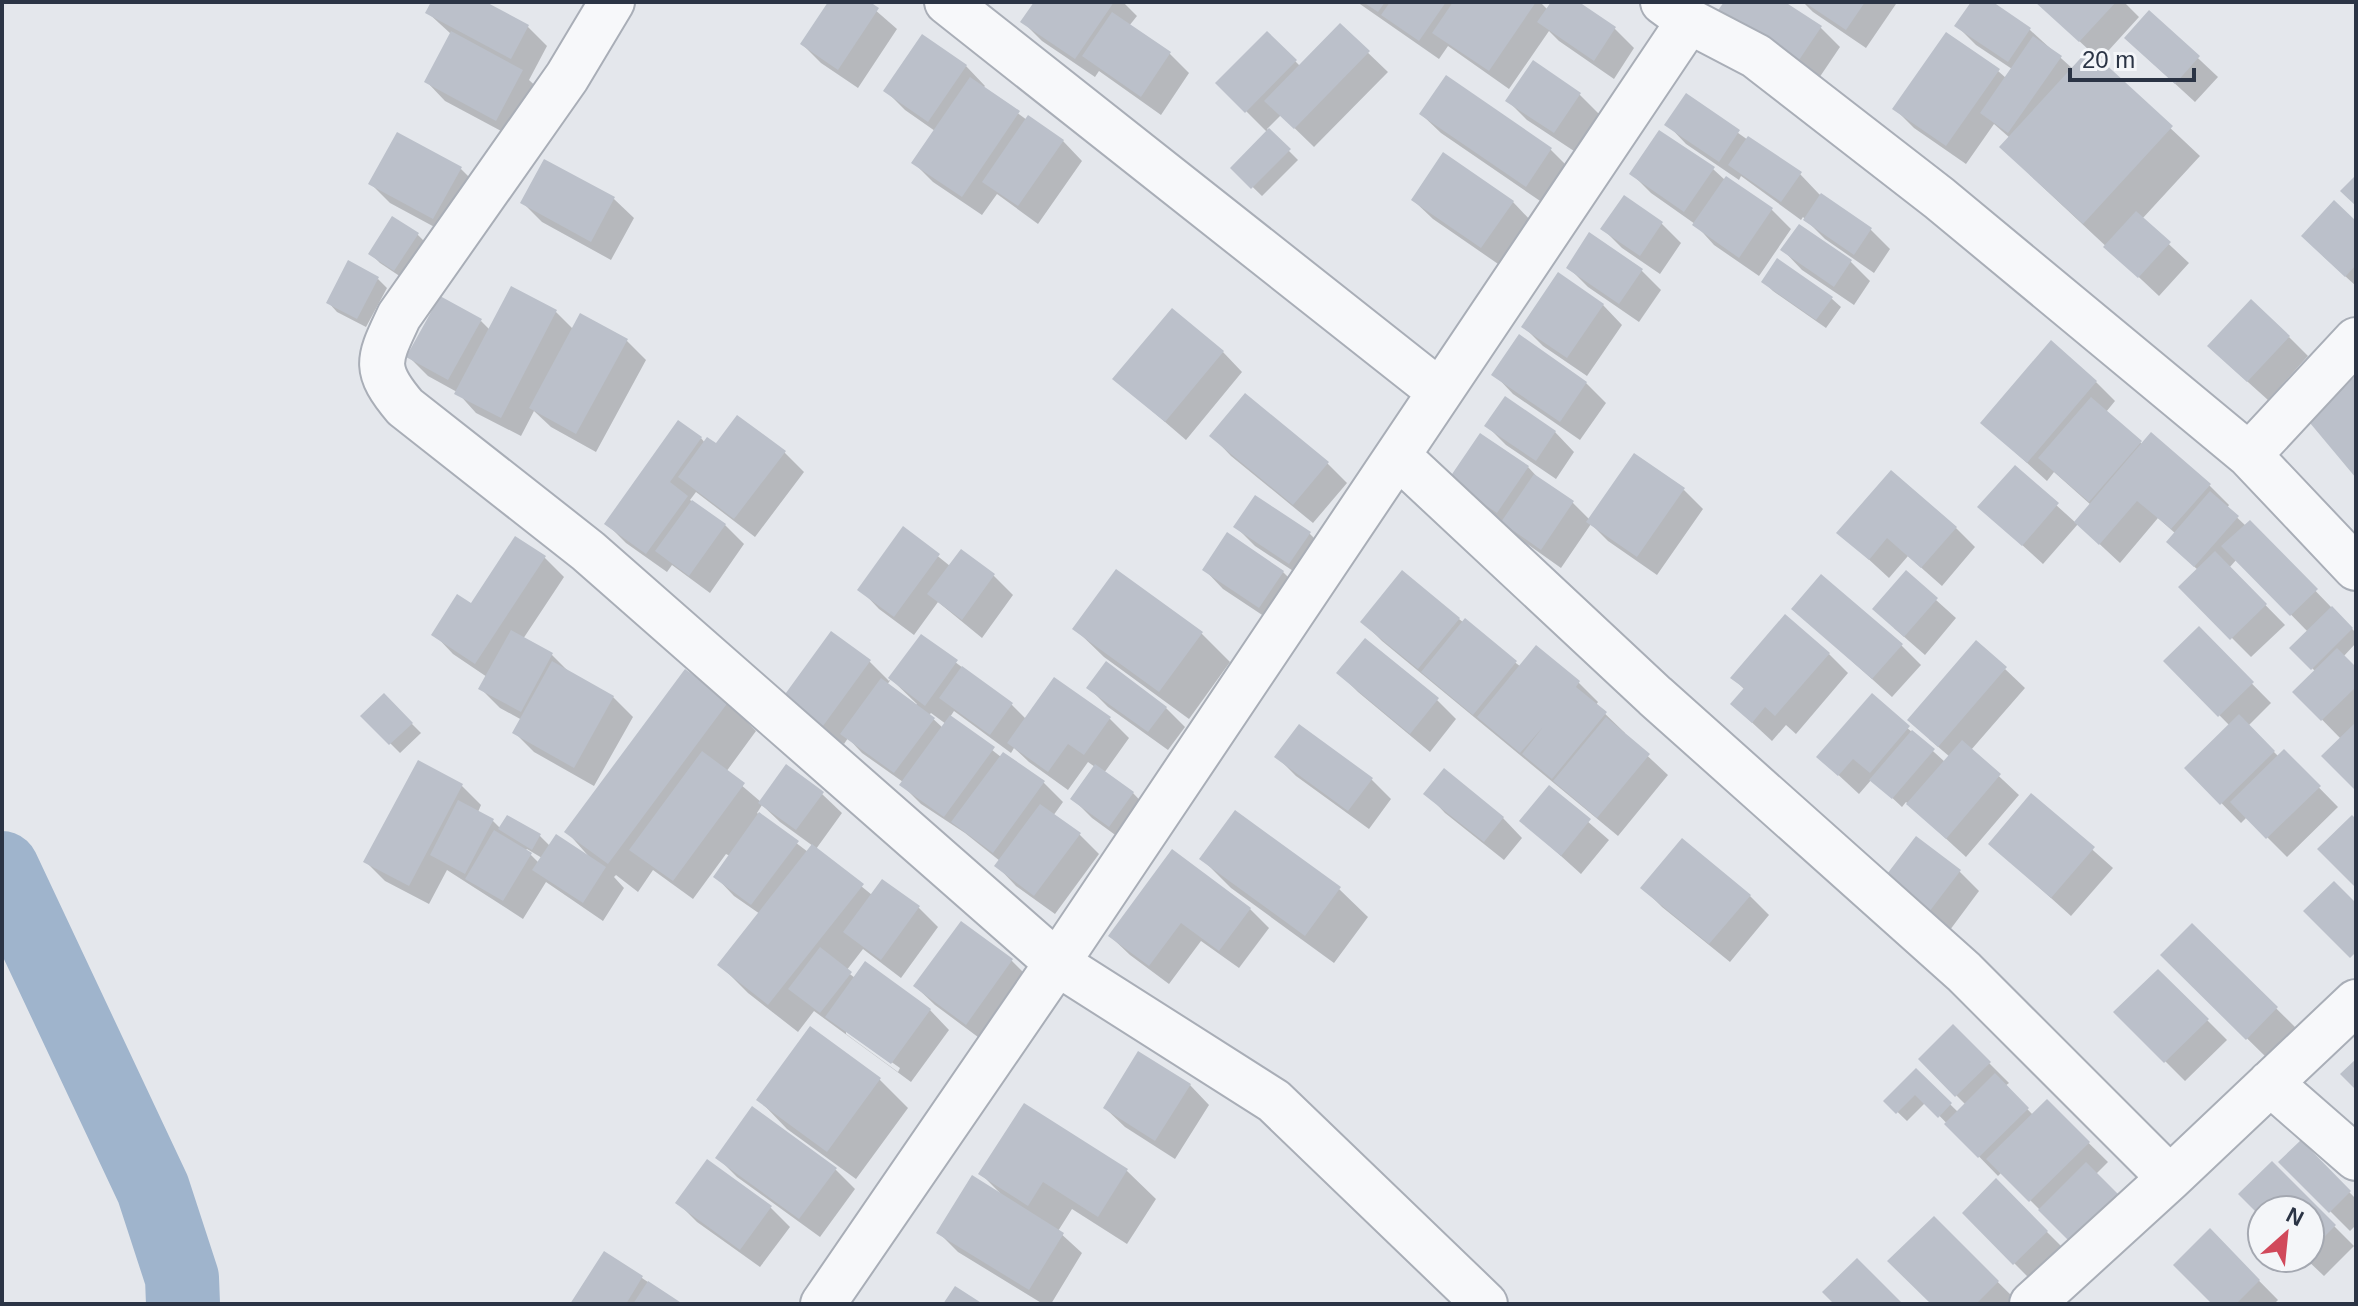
<svg xmlns="http://www.w3.org/2000/svg" width="2358" height="1306" font-family="Helvetica,sans-serif">
<rect width="100%" height="100%" fill="#e4e7ec"/>
<!-- shadow -->
<path fill="#0003" fill-rule="evenodd" d="M433 2H482L528 27 547 46 529 80 541 91 516 139 445 101 426 81 451 34 427 12Z
M831 2H866L897 29 858 88 821 63 802 44Z
M1036 2H1123L1137 16 1129 26 1170 54 1189 73 1161 115 1099 71 1095 77 1042 41 1023 22Z
M1357 2H1540L1548 10 1553 2H1575L1615 29 1634 48 1614 79 1559 41 1549 31 1509 89 1448 46 1439 59Z
M1722 2H1782L1821 28 1840 47 1815 84Z
M1803 2H1893L1896 4 1866 48 1813 12Z
M1974 2H1990L2030 30 2073 69 2090 51 2037 2H2124L2139 17 2099 61 2200 156 2142 219 2189 263 2159 296 2030 175 2010 138 1994 124 1966 164 1914 128 1895 109 1998 71 2006 78 2012 69 1976 45 1957 26Z
M2150 13 2218 77 2195 102 2146 57Z
M1340 26 1388 72 1314 147 1281 115 1267 129 1298 160 1262 196 1233 168 1268 133 1218 83 1267 33 1300 66Z
M1533 63 1580 95 1599 114 1574 151 1527 120 1507 100Z
M966 66 985 86 983 88 1027 120 1063 141 1082 161 1038 224 997 194 982 215 933 182 913 162 935 131 905 110 886 91Z
M1446 78 1551 150 1570 169 1546 205 1441 133 1421 114Z
M1686 96 1748 140 1800 174 1819 194 1871 230 1890 249 1874 273 1825 239 1803 217 1801 220 1741 176 1739 180 1686 144 1667 124Z
M545 162 614 199 634 218 611 260 542 222 523 203Z
M461 169 480 188 453 237 390 203 371 184Z
M1713 169 1725 180 1726 179 1772 210 1791 229 1759 276 1714 245 1695 224 1651 193 1632 174Z
M1624 198 1662 224 1681 243 1660 274 1622 248 1603 229Z
M1413 200 1513 202 1532 222 1501 266 1433 219Z
M2356 224V286L2323 256Z
M417 234 427 244 404 279 380 263 371 254Z
M1590 235 1642 271 1661 290 1639 322 1588 287 1568 267Z
M1783 250 1851 262 1870 281 1854 305 1802 270Z
M378 279 387 288 366 327 337 312 328 302Z
M1764 282 1831 298 1841 307 1826 328 1773 291Z
M1603 305 1622 325 1587 376 1543 346 1524 327Z
M556 312 574 330 626 340 646 360 596 452 551 427 534 411 521 436 476 413 457 392 428 376 408 356 481 321 490 330Z
M2289 337 2308 356 2268 400 2229 365Z
M1223 352 1242 372 1186 440 1115 379Z
M1494 374 1586 383 1606 403 1580 440 1513 394Z
M2096 382 2115 401 2106 412 2143 445 2151 435 2210 486 2229 505 2227 508 2246 526 2250 523 2356 633V643L2343 657 2356 670V788L2341 739 2295 692 2316 672 2292 648 2308 632 2237 559 2229 568 2285 625 2251 657 2181 587 2198 570 2188 561 2176 534 2158 518 2120 563 2078 524 2043 564 1980 507 2015 468 2076 523 2091 505 2054 472 2047 481 1983 423Z
M1245 396 1328 464 1347 483 1313 523 1231 456 1212 436Z
M1487 426 1555 432 1574 452 1556 479 1506 445Z
M701 438 705 443 716 446 784 452 804 472 755 537 696 492 690 500 725 525 744 544 710 593 672 565 667 572 626 543 607 524Z
M1528 467 1542 482 1573 503 1590 520 1684 490 1703 509 1657 575 1608 541 1591 524 1561 568 1523 541 1503 522 1470 499Z
M1255 498 1310 534 1329 553 1310 582 1255 546 1236 527Z
M1956 528 1975 547 1942 586 1908 556 1889 578 1839 532Z
M904 529 950 566 994 576 1013 595 982 638 938 602 914 635 879 609 860 589Z
M516 539 545 558 564 577 523 639 552 655 571 674 613 697 633 717 594 786 534 752 515 733 522 720 500 708 481 689 487 677 453 654 434 634 472 606Z
M1204 569 1283 572 1302 591 1279 626 1223 589Z
M1906 573 1956 618 1925 655 1894 628Z
M1794 609 1901 645 1921 665 1892 697Z
M1459 619 1521 667 1536 648 1579 683 1598 702 1596 705 1625 733 1624 734 1668 775 1618 836 1382 641 1363 622Z
M1075 629 1202 634 1230 662 1189 719 1104 657Z
M2198 629 2271 703 2248 726 2279 757 2284 752 2338 807 2287 857 2247 817 2241 823 2187 768 2230 726 2166 661Z
M831 634 870 662 889 681 922 637 1012 705 1026 719H1110L1129 738 1104 773 1133 793 1152 813 1129 845 1092 818 1073 799 1095 767 1088 762 1068 790 1029 762 1014 748 1011 753 954 711 950 717 1001 757 1003 754 1044 783 1063 802 1053 816 1079 834 1099 854 1055 914 1016 886 997 866 1000 861 965 833 921 804 901 784 903 782 862 753 848 738 844 744 804 716ZM891 679 917 704 915 706 887 685ZM931 713 946 724 943 728 929 715Z
M1829 654 1848 673 1796 734 1786 725 1772 741 1732 704 1745 690 1733 678Z
M2005 669 2025 688 1971 750 2019 795 1966 857 1906 802 1902 807 1872 779 1859 794 1819 757 1872 696 1945 762 1950 757 1929 739Z
M686 672 728 703 756 731 726 772 761 802 822 794 842 813 816 849 872 895 883 881 919 908 938 927 901 978 863 949 846 971 855 978 866 964 930 1010 949 1030 911 1082 814 1011 798 1032 748 993 720 965 760 914 734 896 715 876 730 856 726 854 693 899 653 870 638 892 616 875 614 877 624 888 603 921 546 882 523 919 447 870 429 904 385 881 366 862 419 762 462 786 481 805 478 812 493 821 501 829 540 836 550 846 592 860 567 832ZM762 805 780 822 813 846 808 852 757 813ZM527 849 542 858 539 863 526 850ZM846 1030 900 1068 898 1072 846 1034Z
M1339 673 1437 700 1456 719 1430 752 1358 692Z
M1089 688 1166 708 1185 727 1168 750 1108 707Z
M384 696 421 733 400 753 363 716Z
M1299 727 1372 780 1391 799 1369 829 1296 776 1277 757Z
M1549 788 1609 840 1581 874 1522 821Z
M1426 793 1503 818 1522 838 1504 860 1445 813Z
M2032 796 2113 868 2071 916 1991 844Z
M1916 839 1960 872 1979 891 1947 934 1903 901Z
M1202 859 1339 889 1368 917 1334 963 1231 888Z
M1643 888 1750 896 1769 915 1730 962 1662 907Z
M1250 909 1269 928 1239 968 1201 941 1169 984 1130 955 1110 936Z
M961 924 1012 961 1031 980 986 1043 935 1005 915 986Z
M2192 925 2296 1028 2267 1058 2162 955Z
M2158 971 2227 1040 2185 1081 2116 1012Z
M1953 1027 2009 1083 2005 1086 2033 1115 2047 1102 2108 1162 2050 1220 2002 1172 1998 1176 1926 1102 1907 1121 1886 1101 1916 1071 1958 1112 1966 1105 1920 1059Z
M879 1079 908 1108 856 1179 787 1129 759 1100Z
M1190 1085 1209 1105 1175 1159 1125 1127 1105 1108Z
M2301 1143 2356 1199V1225L2350 1231 2281 1162Z
M718 1158 836 1170 855 1189 820 1237 737 1177Z
M2272 1164 2354 1246 2324 1276 2305 1258H2310V1210H2262V1215L2241 1194Z
M1127 1171 1156 1199 1127 1244 1072 1209 1058 1231 1082 1253 1051 1304H1043L958 1252 939 1233 1000 1193 981 1174Z
M1996 1181 2066 1251 2034 1283 1964 1213Z
M678 1203 771 1208 790 1227 760 1267 697 1222Z
M1934 1219 2017 1301 2014 1304H1933Z
M2210 1231 2278 1300 2274 1304H2215Z
M604 1254 642 1278 680 1304H572Z"/>
<g fill="none" stroke-linecap="round" stroke-linejoin="round">
<!-- river -->
<path stroke="#9fb4cc" stroke-width="74" d="M2 868 153 1189 182 1278 183 1304"/>
</g>
<!-- building -->
<path fill="#bbc0ca" d="M431 2H486L529 25 511 59 425 13Z
M828 2H870L879 8 838 70 800 44Z
M1034 2H1114L1075 59 1020 22Z
M1363 2H1385L1378 12Z
M1390 2H1446L1419 41 1381 15Z
M1453 2H1536L1489 71 1432 33Z
M1551 2H1579L1616 27 1594 61 1537 22Z
M1724 2H1785L1822 26 1795 66 1716 13Z
M1804 2H1865L1846 30Z
M1971 2H1993L2031 28 2008 62 1954 26Z
M2035 2H2116L2079 42Z
M2149 10 2200 56 2175 84 2124 38Z
M1112 12 1171 52 1141 97 1082 56Z
M1340 23 1370 51 1294 129 1264 101Z
M451 31 523 70 496 121 424 82Z
M1267 31 1297 60 1245 113 1215 83Z
M1946 32 2000 69 1946 146 1892 109Z
M922 34 967 65 928 122 883 91Z
M2033 36 2062 56 2008 133 1980 113Z
M2089 49 2173 126 2083 224 1999 147Z
M1533 60 1581 93 1554 133 1505 101Z
M1446 75 1552 148 1526 187 1419 114Z
M970 77 1020 111 962 197 911 163Z
M1686 93 1740 130 1719 162 1664 125Z
M1028 115 1064 140 1018 206 982 182Z
M1269 128 1291 149 1251 189 1230 168Z
M1659 130 1715 167 1684 212 1629 174Z
M397 132 462 167 433 219 368 184Z
M1748 136 1802 172 1781 202 1728 165Z
M1443 152 1514 201 1481 248 1411 200Z
M544 159 615 197 591 242 520 203Z
M2356 175V206L2340 191Z
M1726 176 1773 208 1739 258 1692 225Z
M1821 193 1872 228 1854 255 1803 220Z
M1624 195 1663 222 1640 256 1600 229Z
M2334 200 2356 221V265L2345 277 2301 236Z
M2136 211 2171 242 2138 278 2103 247Z
M392 216 419 233 394 271 368 254Z
M1799 224 1852 260 1834 287 1780 250Z
M1589 232 1643 269 1619 304 1566 268Z
M1777 258 1833 297 1816 320 1761 282Z
M348 260 379 277 357 319 326 303Z
M1558 272 1604 304 1567 358 1521 327Z
M511 286 557 310 501 418 454 394Z
M440 296 482 319 448 380 406 357Z
M2251 299 2290 336 2247 382 2207 346Z
M1172 308 1224 351 1165 422 1112 379Z
M580 313 628 339 576 434 529 408Z
M1519 334 1587 382 1560 422 1491 375Z
M2051 340 2097 381 2027 463 1980 423Z
M2356 376V478L2305 417Z
M1245 393 1329 462 1293 505 1209 436Z
M1505 396 1556 431 1536 461 1484 426Z
M2091 397 2142 441 2089 502 2038 458Z
M737 415 786 451 734 519 678 477 707 437 716 443Z
M678 420 702 437 670 482 688 496 646 554 604 524Z
M2151 432 2211 484 2171 529 2137 501 2099 545 2074 522Z
M1480 433 1529 466 1497 513 1448 480Z
M1634 453 1685 488 1637 557 1586 522Z
M2015 465 2059 503 2022 546 1977 507Z
M1891 470 1957 527 1921 568 1887 538 1869 560 1836 533Z
M1534 474 1574 501 1541 550 1501 522Z
M2210 491 2239 516 2194 567 2166 542Z
M1255 495 1311 532 1289 564 1233 527Z
M692 500 726 524 689 576 655 551Z
M2250 520 2318 589 2290 616 2221 546Z
M903 526 940 554 894 617 857 590Z
M1227 532 1284 571 1259 608 1202 570Z
M515 536 546 556 475 664 431 635 457 594 471 603Z
M961 549 995 574 962 620 927 594Z
M2215 551 2267 604 2230 640 2178 587Z
M1116 569 1203 632 1159 692 1072 629Z
M1402 570 1460 618 1418 669 1360 622Z
M1906 570 1938 598 1904 637 1872 609Z
M1821 574 1903 644 1872 679 1791 609Z
M2332 606 2353 628 2311 670 2289 648Z
M1785 614 1830 653 1775 716 1765 707 1752 723 1730 704 1744 688 1730 678Z
M1465 618 1517 661 1473 715 1421 672Z
M2199 626 2254 682 2218 717 2163 661Z
M511 630 553 653 521 712 478 689Z
M831 631 871 660 823 726 783 697Z
M921 634 958 660 925 706 888 678Z
M1365 638 1439 698 1410 734 1336 673Z
M1976 640 2007 667 1938 747 1907 720Z
M1536 645 1580 681 1576 687 1607 712 1552 779 1522 754 1543 727 1520 753 1477 717Z
M2337 648 2356 667V687L2321 721 2292 692Z
M552 661 614 696 574 768 512 733Z
M1106 661 1167 707 1148 732 1086 688Z
M962 666 1013 703 990 735 939 698Z
M685 669 729 701 608 864 564 832Z
M1054 677 1111 717 1084 755 1068 744 1048 772 1007 743Z
M881 678 935 718 894 773 840 734Z
M384 693 413 723 389 745 360 716Z
M1872 693 1910 726 1870 773 1853 759 1838 776 1816 757Z
M2239 714 2275 751 2220 805 2184 768Z
M950 715 995 747 944 817 899 785Z
M1606 717 1650 754 1597 818 1553 781Z
M2356 722V791L2321 756Z
M1299 724 1373 778 1348 811 1274 757Z
M1912 730 1935 749 1892 799 1869 780Z
M1962 740 2001 774 1946 839 1906 804Z
M2284 749 2321 786 2266 839 2230 802Z
M702 751 745 783 673 881 629 850Z
M1003 752 1045 781 993 853 951 822Z
M418 760 463 784 409 886 363 862Z
M786 764 824 792 796 830 758 803Z
M1095 764 1134 792 1109 827 1070 799Z
M1444 768 1504 817 1484 842 1423 794Z
M1549 785 1591 819 1561 856 1519 821Z
M2031 793 2095 847 2051 898 1988 844Z
M458 800 494 819 465 874 430 855Z
M1040 804 1081 833 1034 896 994 866Z
M1235 810 1341 887 1305 936 1199 859Z
M759 812 799 841 751 905 713 877Z
M507 815 541 834 532 850 498 829Z
M2352 815 2356 819V888L2317 849Z
M494 830 532 853 503 901 465 879Z
M556 834 606 867 583 903 532 870Z
M1916 836 1961 870 1926 916 1881 882Z
M1682 838 1751 895 1709 944 1640 888Z
M812 844 864 884 768 1005 717 965Z
M1172 849 1251 908 1219 951 1181 923 1149 966 1108 936Z
M882 879 920 906 881 960 843 932Z
M2334 881 2356 903V952L2350 958 2303 911Z
M961 921 1013 959 966 1025 913 986Z
M2192 923 2278 1007 2246 1040 2160 955Z
M820 947 852 972 820 1013 788 989Z
M865 961 931 1009 891 1064 825 1017Z
M2158 969 2209 1019 2164 1063 2113 1012Z
M1953 1024 1991 1062 1955 1097 1918 1059Z
M810 1026 881 1078 827 1152 756 1100Z
M1138 1051 1191 1084 1155 1141 1103 1108Z
M2356 1059V1090L2340 1074Z
M1916 1068 1952 1103 1938 1118 1915 1095 1896 1114 1883 1101Z
M1995 1073 2029 1108 1978 1158 1944 1124Z
M2047 1099 2090 1142 2029 1202 1986 1159Z
M1024 1103 1128 1169 1098 1217 1043 1182 1028 1206 978 1174Z
M752 1106 837 1168 799 1219 715 1158Z
M2301 1140 2351 1191 2329 1213 2278 1162Z
M707 1159 772 1206 740 1250 675 1203Z
M2272 1161 2336 1225 2310 1251V1210H2262V1218L2238 1194Z
M2086 1162 2121 1197 2073 1245 2038 1210Z
M972 1175 1064 1233 1029 1290 936 1233Z
M1996 1178 2048 1231 2013 1265 1962 1213Z
M1934 1216 1999 1281 1976 1304H1931L1887 1261Z
M2210 1228 2260 1280 2236 1304H2212L2173 1265Z
M604 1251 643 1276 626 1304H570Z
M1857 1258 1903 1304H1834L1822 1292Z
M648 1281 683 1304H633Z
M955 1286 983 1304H943Z"/>
<g fill="none" stroke-linecap="round" stroke-linejoin="round">
<defs>
<path id="minor" d="M612 2 567 77 399 316C379 359 372 368 405 407L588 551 1057 963 1274 1101 1485 1304
M947 2 1439 391
M1663 2 1689 21 1756 56 1939 198 2249 455 2356 568
M2249 455 2356 340
M1398 456 1655 696 1964 972 2170 1178
M2270 1083 2356 1158
M823 1304 1057 963 1689 21
M2032 1304 2170 1178 2356 1002"/>
</defs>
<!-- minor casing -->
<use href="#minor" stroke="#a9aeb7" stroke-width="48"/>
<!-- minor -->
<use href="#minor" stroke="#f7f8fa" stroke-width="44"/>
</g>
<!-- border -->
<rect width="2358" height="1306" fill="none" stroke="#2b3445" stroke-width="8"/>
<!-- north arrow -->
<g transform="translate(2286 1234) rotate(27)"><circle r="38" fill="#f4f6f9" stroke="#a4a8b1" stroke-width="2"/>
<path d="M0-6L14 30L0 20L-14 30Z" fill="#d1495b"/>
<text y="-12" font-size="22" font-weight="bold" text-anchor="middle" fill="#2b3445">N</text>
</g>
<!-- scale -->
<path d="M2070 68v12h124v-12" fill="none" stroke="#2b3445" stroke-width="4"/>
<text x="2082" y="68" font-size="24" fill="#2b3445" stroke="#f4f6f9" stroke-width="6" paint-order="stroke">20 m</text>
</svg>
